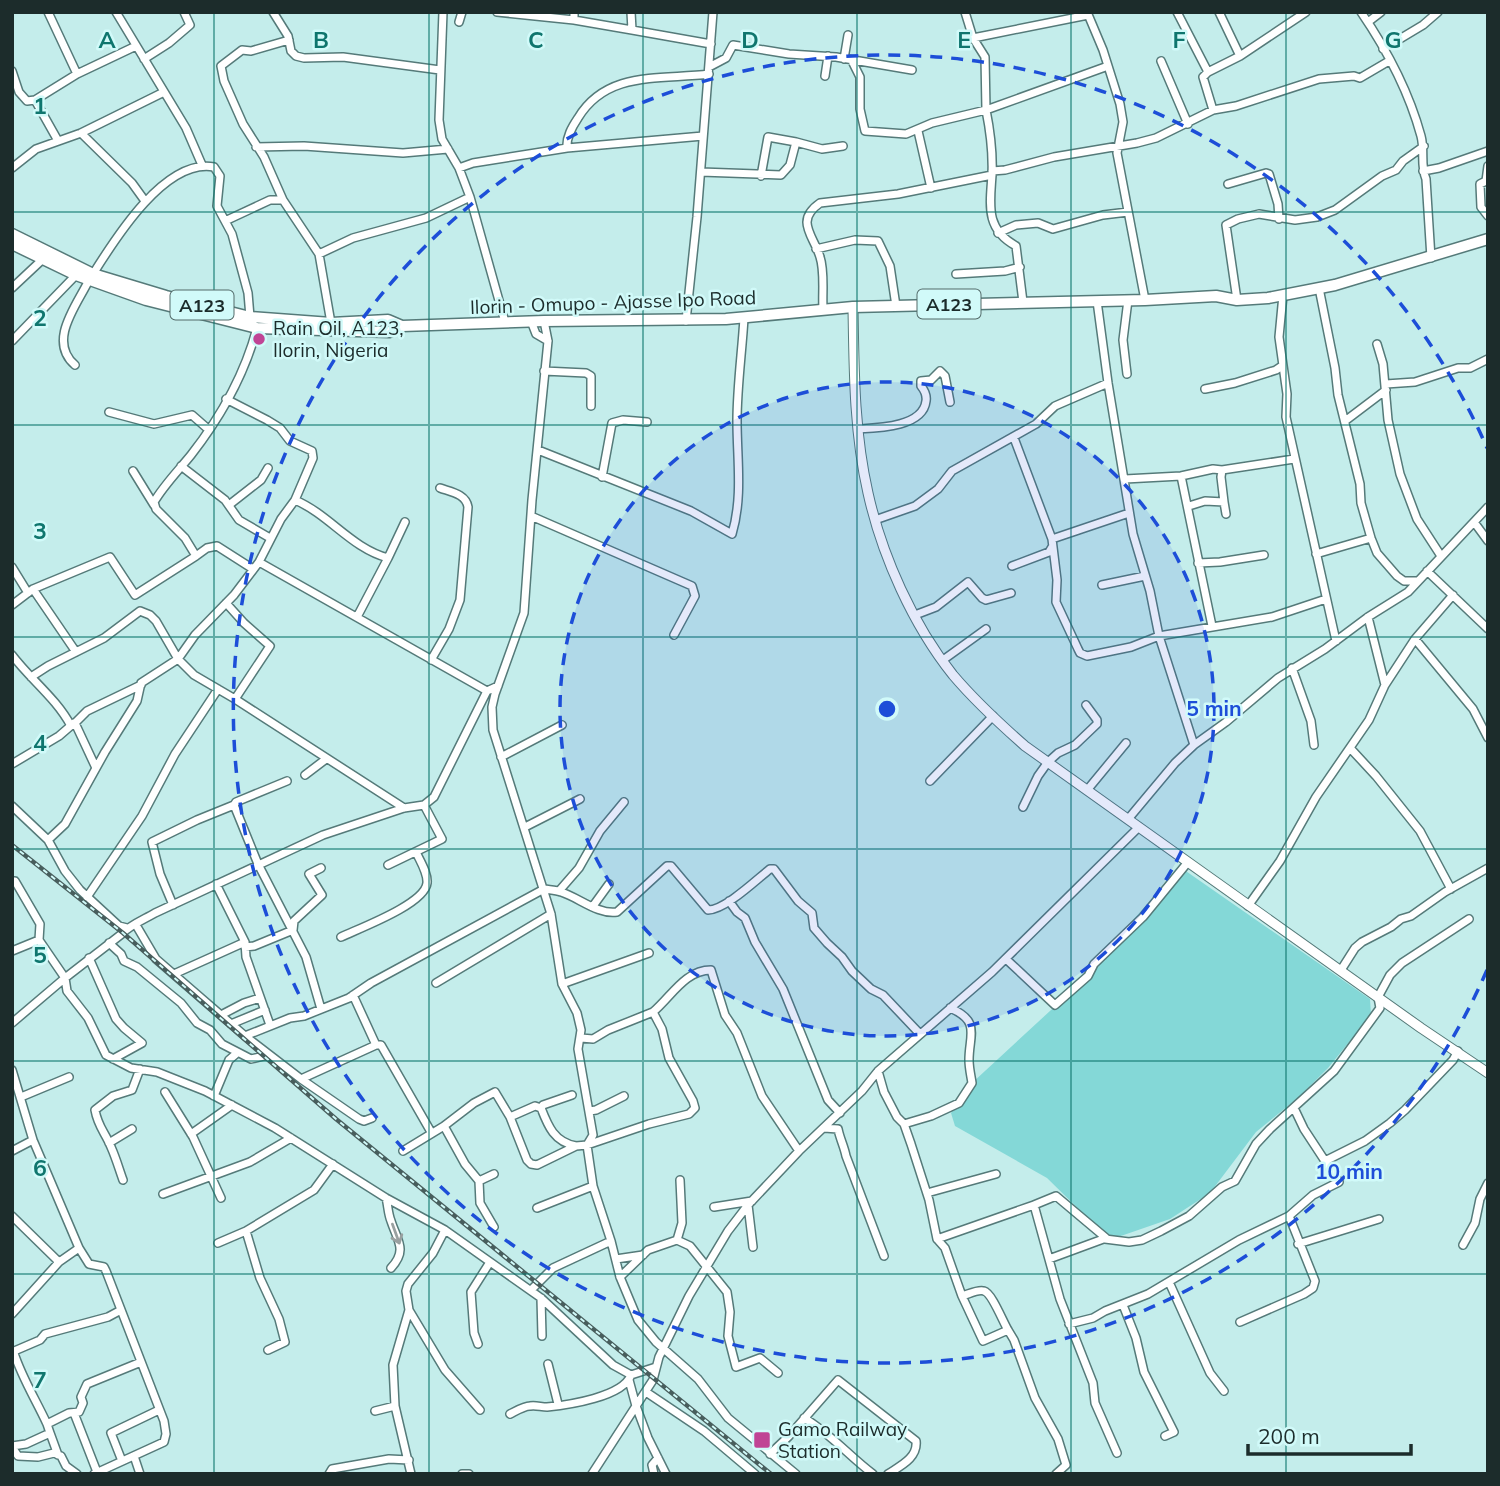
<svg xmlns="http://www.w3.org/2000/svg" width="1500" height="1486" font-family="Mulish,sans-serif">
<rect width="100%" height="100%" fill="#c4edeb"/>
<!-- green -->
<path fill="#84d8d7" d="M1180 867 1370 999 1371 1015 1328 1068 1299 1097 1256 1132 1210 1193 1170 1219 1115 1238 1106 1236 1047 1178 955 1126 951 1113 972 1083 1090 974 1094 964Z"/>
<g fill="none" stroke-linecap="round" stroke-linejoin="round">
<defs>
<path id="minor" d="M48 12 77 74
M116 12 186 128 202 165
M273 12 288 36 291 51 296 56 304 58 343 57 440 70
M443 12 439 120 442 139 459 168 470 197 505 322
M497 12 574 20V12
M965 12 973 38 985 57 986 110 1108 66
M1087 12 1103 50 1120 104 1123 122 1117 153 1145 300
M1177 12 1208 72
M1219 12 1240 56
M1361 12C1387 50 1409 92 1421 136 1425 151 1420 165 1426 179L1431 258
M574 20 632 30 631 12
M459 22 462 12
M1368 22 1381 12
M632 30 711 44
M973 38 1088 15
M289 40 251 51 242 50 221 66 224 81 243 124 264 157 283 200 319 254 331 323
M1383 49 1423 25 1438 12
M144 59 169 43 190 25 184 12
M844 59 848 35
M852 61 860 77V109L865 131 906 134 932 123 986 110C990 130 993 153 992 175 990 205 985 229 1016 246L1023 302
M1161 61 1188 124
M709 67 726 58 733 45 789 54 836 57 912 70
M12 71 19 92 27 101 35 100 57 139
M825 76 828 56
M35 100 77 74 136 46
M1213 110 1203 77 1208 72 1240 56 1306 12
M918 131 931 188
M81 133 132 183 145 201
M703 136 567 148C566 137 572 127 578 118 607 70 661 80 709 74
M256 147 304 146 403 153 448 149
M1488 166 1486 181 1480 184 1481 207 1488 216
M12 168 36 149 81 133 164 92
M459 168 473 163 567 148
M992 171 1005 170 1054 157 1137 143 1156 138 1213 110 1236 106 1319 79 1354 76 1360 78 1389 61
M1423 171 1439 168 1488 151
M701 172 781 175 790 165 796 142 822 149 843 146
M761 176 768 137 796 142
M1228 184 1266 173 1269 174 1278 204 1279 219
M225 221 270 200H283
M998 233 1016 225 1038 223 1053 229 1103 215 1128 212
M816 249 855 240 878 241 890 266 896 306
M319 254 353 238 426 218 470 197
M93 274C115 239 165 158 214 167L220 176 217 206 232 234 248 293 250 317
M956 274 1005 271 1020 267
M12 288 44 258
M1319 288 1335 368 1338 395 1360 484 1361 503 1371 538 1377 553 1397 576 1404 581H1417
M1283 295 1279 337 1287 394 1286 417 1336 641
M1237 300 1226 225 1238 219 1259 214 1295 220 1317 217 1335 210 1382 176 1396 170 1403 161 1424 146
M1097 301 1108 383 1133 534 1150 591 1159 636 1194 745
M823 309C822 293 825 272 820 257 814 236 794 221 820 203L898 194 992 175
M531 321 536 334 548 341
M544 321 548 341 532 500 524 613 495 694 492 707 493 730 551 914 562 984 577 1013 581 1030 578 1049 593 1135 587 1145 593 1186 611 1241 620 1277 638 1320 656 1342 698 1379 728 1418 796 1474
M686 321 697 217 713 12
M12 341 76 275
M1377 344 1383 364 1388 420 1400 474 1417 519 1441 556
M75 365C47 341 77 305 89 280
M544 371 586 373 591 376V406
M1127 374 1123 340 1128 300
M1386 384 1415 382 1458 368H1470L1488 359
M1205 389 1235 383 1276 370 1282 366
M109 412 154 424 192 415 208 429
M1345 421 1386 390
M858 429C878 428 923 427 926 401 927 395 925 391 921 386V381L931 380 940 371 945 376 950 402
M1014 438 1052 539 1057 580 1056 602 1078 649 1080 653 1087 656 1131 647 1159 636 1272 617 1326 599
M538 450 691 511 732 534C743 497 737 459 737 421 737 387 742 352 744 318
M181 466 225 500 239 520 270 538
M133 471 154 505
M1181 476 1212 626
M602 477 612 423 623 420 647 422
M1125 479 1181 476 1213 469 1222 470 1294 459
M295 500C330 515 351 548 388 558L357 617
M1224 502 1226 514
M229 505 261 480 268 468
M1189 506 1205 501 1224 502 1221 477 1222 470
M531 516 692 586 695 596 674 635
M875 520 915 506 938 489 952 471 1036 424 1055 406 1108 383
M1474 522 1488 541
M1052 539 1129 513
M1316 554 1371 538
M196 556 207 548 217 546 253 569
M388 558 405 522
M259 562C335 605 411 648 487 691
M1198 563 1220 562 1264 555
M1012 566 1049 552 1052 547
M12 567 28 593
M1427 571 1488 629
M1102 585 1145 576
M33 589 76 652
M226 603 244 623 270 646 235 699
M12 605 33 589 110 557 135 595 196 556 185 538 156 509 154 502C164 485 178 471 191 455 220 418 245 373 257 328
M915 615 936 607 968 582 982 598 986 600 1011 593
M1368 617 1385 685
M1415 639 1473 709 1488 738
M12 655C31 680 56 698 71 726
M431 660 449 629 460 600 468 507C466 494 451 492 440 488
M943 660 986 629
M1292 668 1311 721 1314 745
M31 677 48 666 104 638 140 611 150 615 156 621 178 659 194 675 235 699 404 808
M1350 748 1376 776 1420 831 1451 889
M501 757 562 725
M12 764 59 736 74 723
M96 768 75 723 87 711 141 685
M305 775 326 759
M287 781 236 802 234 805 258 864 306 957 321 1009
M930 781 993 716
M1088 789 1126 743
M12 806 48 840 65 871 80 890 119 926 127 928
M1023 807 1038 776 1048 762 1058 753 1075 745 1097 724V720L1086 705
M1129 818 1175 763 1194 745 1226 722 1278 678 1325 649 1368 617 1408 592 1488 507
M525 827 580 799
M48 840 65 824 105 752 137 701 141 683 178 659 195 635 234 595 259 562 281 519 295 500 313 458 312 451 290 441 280 428 267 420 226 399
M388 865 442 839 424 805
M12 881H15L40 924 39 940
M216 884 245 942 246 957 270 1025
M559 891 579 868 600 831 624 802
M87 897 142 816 175 754 218 689
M729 901 737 912 745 918 755 942 783 989 828 1100 840 1113
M173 905 160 874 152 842 197 820 234 805
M593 906 609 884
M1248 906 1280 861 1316 797 1369 720 1385 685 1415 639 1453 595
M136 925 156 959 245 1036 301 1079 376 1045 353 995
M341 937C360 928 425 904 427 883 428 873 420 861 416 852
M109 943 121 954 124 961 137 967 181 1003 197 1023 210 1030 222 1044 251 1059 268 1055
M245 947 254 946 293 930 294 921 322 895 309 874 321 868
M12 951 39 940 65 978 123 933C130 925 145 919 155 913L323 835 404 808 424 805 434 797 487 691 498 686
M89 958 116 1019 124 1028 142 1043 113 1059
M1006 959 1055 1005 1088 976 1094 964 1143 917 1188 862
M1341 970 1355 948 1362 942 1391 927 1401 919 1411 916 1445 892 1488 868
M174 974 245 942
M436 983 551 914
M562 984 649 953
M653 1012C671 997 685 970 711 970L725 1015 737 1033 762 1096 799 1151
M221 1015 244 1003 260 998
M12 1023 65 978 67 991 88 1018 106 1055 131 1068 157 1072 205 1091 275 1128 386 1198 445 1230 541 1298 613 1365 631 1375
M231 1024 265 1010
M245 1036 290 1018 304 1016 349 998 371 983 544 889C550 890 556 890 561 892 578 897 598 915 617 912L667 866H671L708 910C725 910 756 880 770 869H774L798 901 812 913 814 928 827 943 842 957 852 971 871 989 883 995 920 1034
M376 1045H381L431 1132
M12 1070 33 1140 79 1248 89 1264 104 1267 106 1271 164 1421 166 1434 164 1442 94 1474
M878 1071 884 1092 897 1117 904 1124 911 1144 929 1200 937 1239 945 1248 962 1296 983 1341 1008 1330C1003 1322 992 1293 984 1291 978 1289 969 1294 962 1296
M301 1079 359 1119 364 1121 372 1118
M165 1092 193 1137 221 1198
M214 1096 229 1060 237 1053
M21 1097 69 1077
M541 1108C548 1126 554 1142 576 1146
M1294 1108 1304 1129 1325 1161
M590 1111 596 1110 624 1096
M510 1117 535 1106 541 1108 543 1105 572 1095
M904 1124 931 1116 959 1103 972 1083C971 1076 969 1068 969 1060 969 1035 981 1021 950 1008
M444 1126 465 1164 479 1181 480 1203 494 1227
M824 1128 838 1129C840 1139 844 1146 846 1156L884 1256
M191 1134 232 1105
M109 1143 132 1129
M12 1151 33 1140
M403 1151 444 1126 474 1103 495 1092 510 1117 527 1160 531 1164 537 1165 576 1146 587 1145 649 1124 689 1114 695 1108 693 1101 669 1058 662 1029 653 1012 608 1030 593 1039 581 1038
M123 1180C119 1169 116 1158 111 1147 105 1132 98 1127 95 1110L113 1096 132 1090 140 1069
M680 1180 682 1223 677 1240 690 1246 727 1292 730 1312 728 1336 736 1367 760 1358 778 1373
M479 1181 494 1174
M927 1193 996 1174
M163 1194 250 1162 291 1138
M386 1198C388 1205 388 1214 391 1221 397 1240 408 1250 391 1268
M748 1205 753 1247
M1034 1205 1056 1196 1106 1238 1049 1259
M714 1207 752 1201
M537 1208 593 1186
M12 1216 59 1262
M937 1239 1034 1205 1060 1299 1093 1383 1095 1403 1117 1453
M1105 1239 1129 1242 1142 1240 1161 1231 1189 1216 1222 1187 1235 1181 1256 1144 1270 1129 1334 1071 1380 1008 1378 997 1390 975 1402 963 1469 919
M218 1243 246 1231
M1298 1244 1379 1219
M1463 1245 1475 1223 1480 1199 1488 1183
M616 1259 643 1255
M620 1277 648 1250 677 1240
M1169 1282 1210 1373 1224 1391
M531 1290 553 1268 611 1241
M541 1298 542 1336
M1123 1305 1136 1338 1144 1372 1174 1432 1165 1436
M409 1310 445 1370 480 1410
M12 1314 59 1262 79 1248
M1240 1322 1304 1294 1313 1288 1315 1281 1289 1216
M1069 1324 1093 1318 1105 1311 1148 1294 1239 1240 1289 1216 1313 1195 1339 1182 1325 1161 1365 1141 1390 1123 1405 1110 1453 1060 1458 1051
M1008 1330 1014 1340 1035 1398 1058 1439 1066 1465 1056 1474
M478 1344 474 1333 471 1292 490 1262
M268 1350 285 1342 279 1319 260 1278 246 1231 314 1190 333 1164
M12 1352 40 1340 45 1334 108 1317 121 1310
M14 1353C22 1378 36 1400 47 1424
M548 1364 558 1404
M646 1392 704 1431 755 1474
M375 1411 395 1406
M74 1413 97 1472
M510 1414C516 1411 524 1406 530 1406 536 1405 541 1407 547 1407 568 1405 623 1397 631 1375L656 1367
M804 1418C830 1433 849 1456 873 1474
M50 1433 47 1424 69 1413 79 1412 83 1403 81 1397 87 1384 141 1362
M12 1446 26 1444 50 1433 58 1455
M12 1447 18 1456 38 1457 54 1453 61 1456 66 1466 77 1474
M770 1454 789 1436 838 1380 916 1441C918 1458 900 1466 888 1474
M134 1456 140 1474
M122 1461 111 1433 159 1410
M329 1474 332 1469 389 1459 409 1460
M411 1474 395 1406 393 1365 409 1310 406 1291 408 1284 433 1253 445 1230
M462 1474H469
M592 1474 636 1406 629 1380
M654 1474 652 1465 658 1458
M666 1474 648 1438 636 1406 653 1380 659 1357 689 1296 728 1231 748 1205 799 1151 862 1091 878 1071 992 972 1139 827"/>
<path id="major" d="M853 307C854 369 854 432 868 493 882 556 913 625 953 675 975 701 1000 724 1025 746L1421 1028 1488 1073"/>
<path id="highway" d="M12 234 93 274 166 296 250 317 331 323 388 320 402 326
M12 244 76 275 146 300 257 328 389 332 402 326 544 321 726 319 853 307 1145 300 1216 296 1237 300 1268 298 1335 285 1488 239"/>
</defs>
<!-- minor casing -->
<use href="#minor" stroke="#557a79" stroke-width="10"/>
<!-- major casing -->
<use href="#major" stroke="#557a79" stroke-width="11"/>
<!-- highway casing -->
<use href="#highway" stroke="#557a79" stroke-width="13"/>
<!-- minor -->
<use href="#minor" stroke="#fff" stroke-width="7"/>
<!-- major -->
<use href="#major" stroke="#fff" stroke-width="9"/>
<!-- highway -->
<use href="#highway" stroke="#fff" stroke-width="10"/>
<defs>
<path id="rail" d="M12 845 123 933 336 1119 771 1474"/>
</defs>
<!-- rail casing -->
<use href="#rail" stroke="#485e5d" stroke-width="4.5"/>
<!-- rail -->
<use href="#rail" stroke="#d1faf9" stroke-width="2" stroke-dasharray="5" stroke-linecap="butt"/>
</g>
<!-- one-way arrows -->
<defs><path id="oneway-shaft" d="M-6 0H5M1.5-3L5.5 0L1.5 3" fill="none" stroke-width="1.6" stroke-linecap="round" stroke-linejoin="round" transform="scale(1.75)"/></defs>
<use stroke="#99a0a0" href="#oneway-shaft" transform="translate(396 1234) rotate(70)"/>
<!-- grid -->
<path fill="none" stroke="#0f766e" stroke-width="2" stroke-opacity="0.55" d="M214 12V1474M429 12V1474M643 12V1474M857 12V1474M1071 12V1474M1286 12V1474M12 212H1488M12 425H1488M12 637H1488M12 849H1488M12 1061H1488M12 1274H1488"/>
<!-- distance rings -->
<circle cx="887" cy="709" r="327" fill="#1d4ed8" fill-opacity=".12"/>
<g fill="none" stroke="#1d4ed8" stroke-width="3.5" stroke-dasharray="12 9">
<circle cx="887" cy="709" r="327"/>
<path d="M1487 970A654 654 0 1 1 1487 448"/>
</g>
<!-- markers -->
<g fill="#c04495" stroke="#d1faf9" stroke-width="2.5">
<circle cx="259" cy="339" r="7"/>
<rect x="753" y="1431" width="18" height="18" rx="3.5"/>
</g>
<g text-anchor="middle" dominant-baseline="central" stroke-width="5" stroke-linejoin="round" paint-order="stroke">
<!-- shield labels -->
<g fill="#d1faf9" stroke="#526a69" stroke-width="2">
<rect x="917.5" y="289.5" width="63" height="29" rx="5"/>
<rect x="170.5" y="290.5" width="63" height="29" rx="5"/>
</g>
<g font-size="18" font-weight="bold" fill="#1c2c2b">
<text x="949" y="304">A123</text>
<text x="202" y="305">A123</text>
</g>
<!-- street labels -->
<g font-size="19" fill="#1c2c2b" stroke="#d1faf9">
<text transform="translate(613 302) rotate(-2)">Ilorin - Omupo - Ajasse Ipo Road</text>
</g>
<!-- poi labels -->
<g font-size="19" fill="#1c2c2b" stroke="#d1faf9" text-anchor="start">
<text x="273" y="328">Rain Oil, A123,<tspan x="273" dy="22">Ilorin, Nigeria</tspan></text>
<text x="778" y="1429">Gamo Railway<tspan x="778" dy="22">Station</tspan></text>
</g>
</g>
<g font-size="23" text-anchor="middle" font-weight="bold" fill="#0f766e" stroke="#d1faf9" stroke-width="5" stroke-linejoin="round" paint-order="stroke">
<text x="107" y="48">A</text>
<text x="321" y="48">B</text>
<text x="536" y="48">C</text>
<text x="750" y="48">D</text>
<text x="964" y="48">E</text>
<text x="1179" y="48">F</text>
<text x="1393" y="48">G</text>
<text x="40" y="114">1</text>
<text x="40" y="326">2</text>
<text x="40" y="539">3</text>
<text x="40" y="751">4</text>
<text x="40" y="963">5</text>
<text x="40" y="1176">6</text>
<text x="40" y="1388">7</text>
</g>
<circle cx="887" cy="709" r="10" fill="#1d4ed8" stroke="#d1faf9" stroke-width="3.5"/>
<g font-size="21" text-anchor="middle" font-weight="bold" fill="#1d4ed8" stroke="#d1faf9" stroke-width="5" stroke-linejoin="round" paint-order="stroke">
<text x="1214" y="716">5 min</text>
<text x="1349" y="1179">10 min</text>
</g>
<!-- border -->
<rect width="1500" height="1486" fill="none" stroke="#1c2c2b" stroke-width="28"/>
<!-- scale -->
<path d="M1248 1444v10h163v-10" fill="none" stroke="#1c2c2b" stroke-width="3.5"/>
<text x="1258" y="1444" font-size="21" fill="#1c2c2b" stroke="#d1faf9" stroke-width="5" paint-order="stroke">200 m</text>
</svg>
